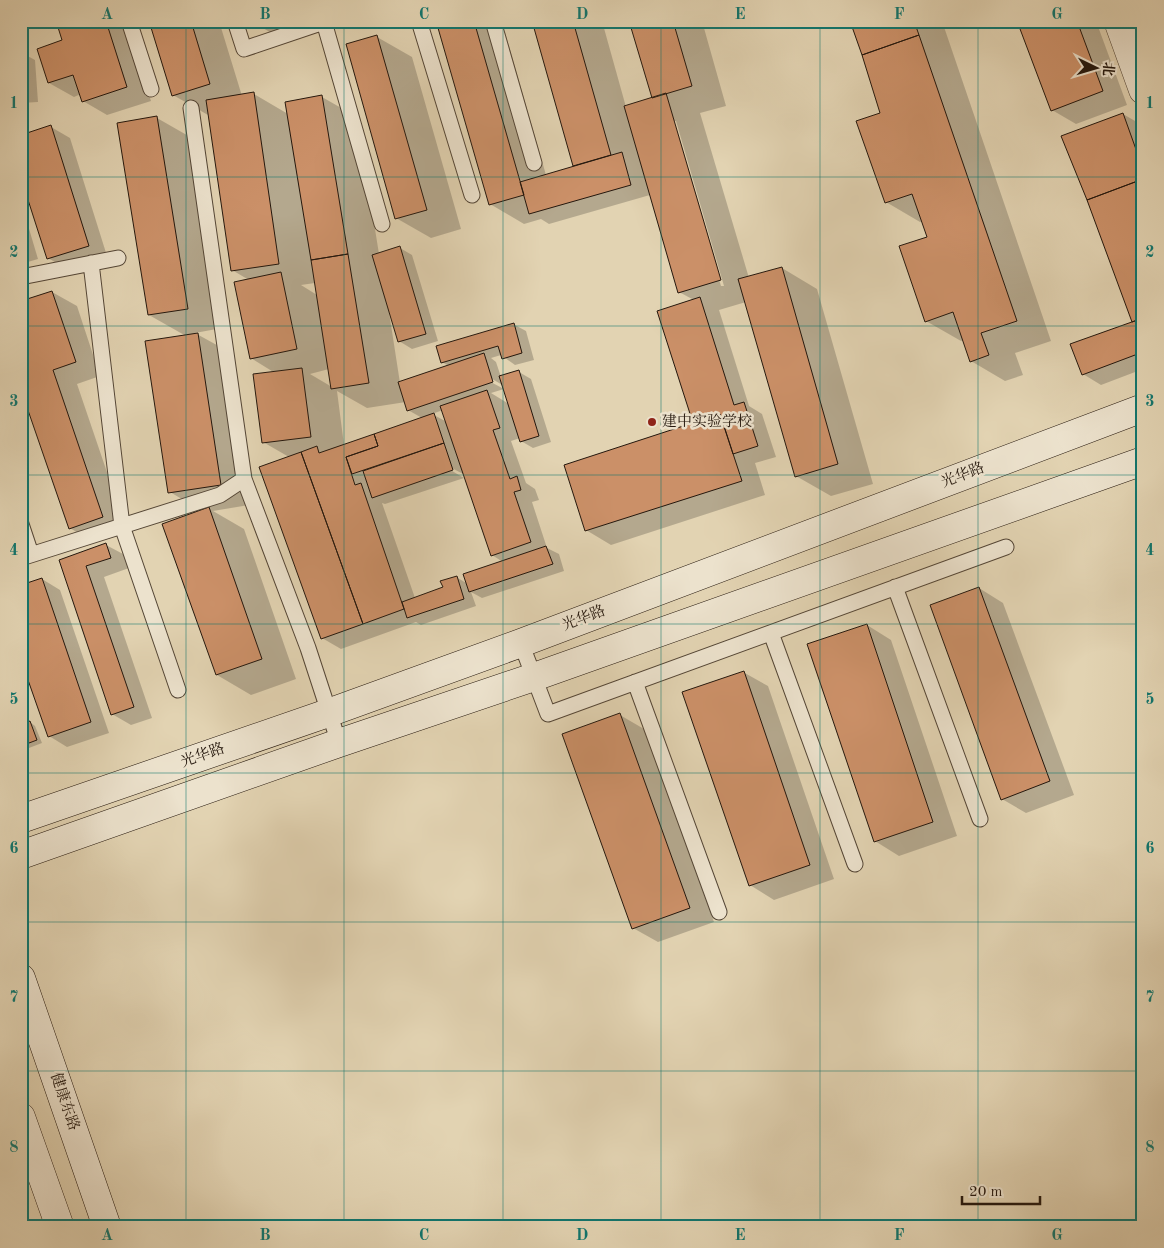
<svg xmlns="http://www.w3.org/2000/svg" width="1164" height="1248" font-family="'Old Standard TT','Noto Serif SC',serif">
<rect width="100%" height="100%" fill="#e2d3b2"/>
<filter id="stains"><feTurbulence type="fractalNoise" baseFrequency=".004" numOctaves="4"/><feColorMatrix values="0 0 0 0 .2 0 0 0 0 .09 0 0 0 0 .02 0 0 0 .5 -.17"/></filter>
<radialGradient id="worn" r=".72"><stop offset=".6" stop-color="#630" stop-opacity="0"/><stop offset="1" stop-color="#630" stop-opacity=".3"/></radialGradient>
<!-- shadow -->
<path fill="#0003" fill-rule="evenodd" d="M57 21H125L151 101 107 115 83 101 81 94 74 97 49 83 64 41Z
M151 21H219L242 96 254 94 288 114 322 97 357 117 379 254 400 248 412 255 438 341 412 349 399 341 391 312H389L400 383 449 366 442 362 513 324 526 331 534 360 515 365 501 355 491 358 496 362 501 377 519 372 531 379 551 442 533 448 521 441 520 438 511 441 526 483 535 489 539 500 532 502 547 548 559 554 564 571 482 598 471 592 476 606 421 625 416 622 341 649 322 638 289 457 263 442 275 373 251 358 249 280 232 270 209 115H208L173 95ZM315 283 317 295 301 285ZM329 369 332 387 310 374ZM489 377 504 386 509 404 491 393 504 389 487 380ZM337 391 367 408 406 402 408 410 422 418 344 445ZM443 410 447 422 432 414ZM448 466 465 475 492 555 503 562 468 584 456 577 444 588 415 598 382 503 385 504 464 478 447 468Z
M255 21H316L280 38 256 24Z
M437 21H487L505 32 546 175 576 167 574 166 533 21H602L626 107 653 99 631 21H702L726 106 700 113 749 278 782 268 817 289 873 484 831 496 796 476 746 302 719 310 749 406 762 414 776 457 755 463 765 495 611 545 586 530 696 423 694 300 679 292 650 195 549 224 541 219 524 224 490 204ZM673 121H676L724 286H721Z
M851 21H942L1051 341 1015 353 1023 375 1005 381 971 361 964 340 961 341 926 321 929 237 923 221 920 222 886 202 882 114Z
M1019 21H1096L1127 105 1076 124 1052 110Z
M377 37 412 57 461 229 431 238 396 218Z
M21 50 24 51V54L35 60 38 102 21 103Z
M1123 114 1142 125 1143 128V369L1101 385 1083 374 1134 322Z
M157 118 192 138 222 328 195 333 233 354 255 504 213 511 244 529 296 679 251 695 217 675 202 511 170 492 186 336 149 315Z
M51 127 70 138 107 256 67 269 48 258 25 185 21 187V136Z
M21 219 27 222 38 259 21 264Z
M52 292 77 306 100 376 77 384 127 531 94 543 70 528 21 386Z
M106 545 125 555 129 568 104 577 152 718 131 725 112 714 60 561Z
M21 555 27 572 21 574Z
M42 579 60 590 109 733 67 747 49 736Z
M979 588 1003 603 1074 795 1026 813 1002 799Z
M867 625 891 640 957 836 899 856 875 841Z
M743 672 768 686 834 879 774 900 750 885Z
M620 715 644 729 714 922 658 942 633 928Z
M30 722 35 726 42 743 21 751V725Z"/>
<!-- building -->
<path fill="#cb9068" stroke="#24170d" d="M56 21H106L127 87 82 102 73 75 48 83 37 49 62 40Z
M149 21H191L210 84 172 96Z
M436 21H474L524 195 489 205Z
M532 21H573L611 155 573 166Z
M629 21H673L692 86 652 98Z
M850 21H914L919 35 862 55Z
M1017 21H1077L1103 91 1051 111Z
M377 35 427 210 395 219 346 44Z
M919 35 1017 321 981 333 989 355 970 362 953 312 925 322 899 246 927 237 912 194 885 203 856 121 880 113 862 55Z
M21 52H23L26 95 21 96Z
M254 92 279 264 231 271 206 100Z
M666 93 721 280 678 293 624 106Z
M322 95 348 254 311 260 285 102Z
M1123 113 1143 169V179L1087 200 1061 136Z
M157 116 188 309 148 315 117 123Z
M51 125 89 246 47 259 21 178V135Z
M622 152 631 185 529 214 520 182Z
M1143 179V318L1132 322 1087 200Z
M400 246 426 334 398 342 372 255Z
M348 254 369 383 331 389 311 260Z
M782 267 838 464 795 477 738 279Z
M281 272 297 349 250 359 234 282Z
M52 291 76 362 53 370 103 517 69 529 21 390V301Z
M700 297 734 405 744 402 758 446 733 454 720 414 693 423 657 311Z
M1143 318V352L1082 375 1070 344Z
M514 323 522 353 502 359 498 346 441 363 436 346Z
M198 333 221 485 168 493 145 341Z
M484 353 493 382 407 411 398 382Z
M302 368 311 437 262 443 253 374Z
M519 370 539 436 520 442 499 376Z
M487 390 500 428 493 430 510 479 517 476 521 490 514 492 531 542 491 556 440 406Z
M434 413 444 443 352 474 346 457 378 446 374 434Z
M720 414 742 481 585 531 564 465Z
M374 434 378 446 346 457 355 485 361 483 404 609 363 624 301 452 317 446 319 453Z
M444 443 453 470 372 498 363 471Z
M301 452 363 624 321 639 259 467Z
M209 507 262 659 216 675 162 524Z
M106 543 111 558 86 566 134 707 111 715 59 560Z
M546 546 553 564 469 592 463 574Z
M457 576 464 599 407 618 402 602 443 587 440 581Z
M42 578 91 722 48 737 21 660V585Z
M979 587 1050 781 1001 800 930 605Z
M867 624 933 822 874 842 807 644Z
M744 671 810 865 749 886 682 692Z
M620 713 690 908 632 929 562 734Z
M30 721 37 740 21 746V724Z"/>
<g fill="none" stroke-linecap="round" stroke-linejoin="round">
<defs>
<path id="service" d="M129 21 151 89
M235 21 244 49 324 22 382 224
M419 21 472 195
M493 21 534 163
M191 108 244 479 308 648 339 743
M91 263 122 526 178 690
M21 277 118 258
M21 524 31 554
M21 558 220 495 244 479
M895 587 980 819
M771 633 855 864
M521 643 548 714 1006 547
M635 682 719 912"/>
<path id="minor" d="M1118 21 1143 90"/>
<path id="secondary" d="M21 819 328 713 521 643 1143 408
M21 855 339 743 534 677 1143 461
M21 978 107 1227
M21 1117 60 1227"/>
</defs>
<!-- service casing -->
<use href="#service" stroke="#544636" stroke-width="17"/>
<!-- minor casing -->
<use href="#minor" stroke="#544636" stroke-width="29"/>
<!-- secondary casing -->
<use href="#secondary" stroke="#24170d" stroke-width="29"/>
<!-- service -->
<use href="#service" stroke="#ece2cd" stroke-width="15"/>
<!-- minor -->
<use href="#minor" stroke="#ece2cd" stroke-width="28"/>
<!-- secondary -->
<use href="#secondary" stroke="#ece2cd" stroke-width="28"/>
</g>
<!-- grid -->
<path fill="none" stroke="#0f766e" stroke-width="1" stroke-opacity="0.55" d="M186 21V1227M344 21V1227M503 21V1227M661 21V1227M820 21V1227M978 21V1227M21 177H1143M21 326H1143M21 475H1143M21 624H1143M21 773H1143M21 922H1143M21 1071H1143"/>
<!-- markers -->
<circle fill="#8f2418" stroke="#ece2cd" stroke-width="2" cx="652" cy="422" r="5"/>
<g text-anchor="middle" dominant-baseline="central" stroke-width="5" stroke-linejoin="round" paint-order="stroke">
<!-- poi labels -->
<g font-size="15" fill="#24170d" stroke="#ece2cd" text-anchor="start">
<text x="662" y="422">建中实验学校</text>
</g>
<!-- street labels -->
<g font-size="15" fill="#24170d" stroke="#ece2cd">
<text transform="translate(963 476) rotate(-21)">光华路</text>
<text transform="translate(584 619) rotate(-21)">光华路</text>
<text transform="translate(203 756) rotate(-19)">光华路</text>
<text transform="translate(64 1102) rotate(71)">健康东路</text>
</g>
</g>
<!-- margin -->
<rect width="1164" height="1248" fill="none" stroke="#e2d3b2" stroke-width="55"/>
<!-- north arrow -->
<g transform="translate(1096 68) rotate(95)" stroke="#ece2cd" stroke-width="4" paint-order="stroke">
<path d="M0-4L9 19L0 12L-9 19Z" fill="#24170d"/>
<text y="-8" font-size="14" font-weight="bold" text-anchor="middle" fill="#24170d">北</text>
</g>
<!-- scale -->
<path d="M962 1196v8h78v-8" fill="none" stroke="#24170d" stroke-width="2.5"/>
<text x="969" y="1196" font-size="15" fill="#24170d" stroke="#ece2cd" stroke-width="4" paint-order="stroke">20 m</text>
<rect x="28" y="28" width="1108" height="1192" fill="none" stroke="#0f766e" stroke-width="2"/>
<g font-size="16" text-anchor="middle" font-weight="bold" fill="#0f766e">
<text x="107" y="19">A</text>
<text x="265" y="19">B</text>
<text x="424" y="19">C</text>
<text x="582" y="19">D</text>
<text x="740" y="19">E</text>
<text x="899" y="19">F</text>
<text x="1057" y="19">G</text>
<text x="14" y="108">1</text>
<text x="1150" y="108">1</text>
<text x="14" y="257">2</text>
<text x="1150" y="257">2</text>
<text x="14" y="406">3</text>
<text x="1150" y="406">3</text>
<text x="14" y="555">4</text>
<text x="1150" y="555">4</text>
<text x="14" y="704">5</text>
<text x="1150" y="704">5</text>
<text x="14" y="853">6</text>
<text x="1150" y="853">6</text>
<text x="14" y="1002">7</text>
<text x="1150" y="1002">7</text>
<text x="14" y="1152">8</text>
<text x="1150" y="1152">8</text>
<text x="107" y="1240">A</text>
<text x="265" y="1240">B</text>
<text x="424" y="1240">C</text>
<text x="582" y="1240">D</text>
<text x="740" y="1240">E</text>
<text x="899" y="1240">F</text>
<text x="1057" y="1240">G</text>
</g>
<rect width="100%" height="100%" filter="url(#stains)"/>
<rect width="100%" height="100%" fill="url(#worn)"/>
</svg>
